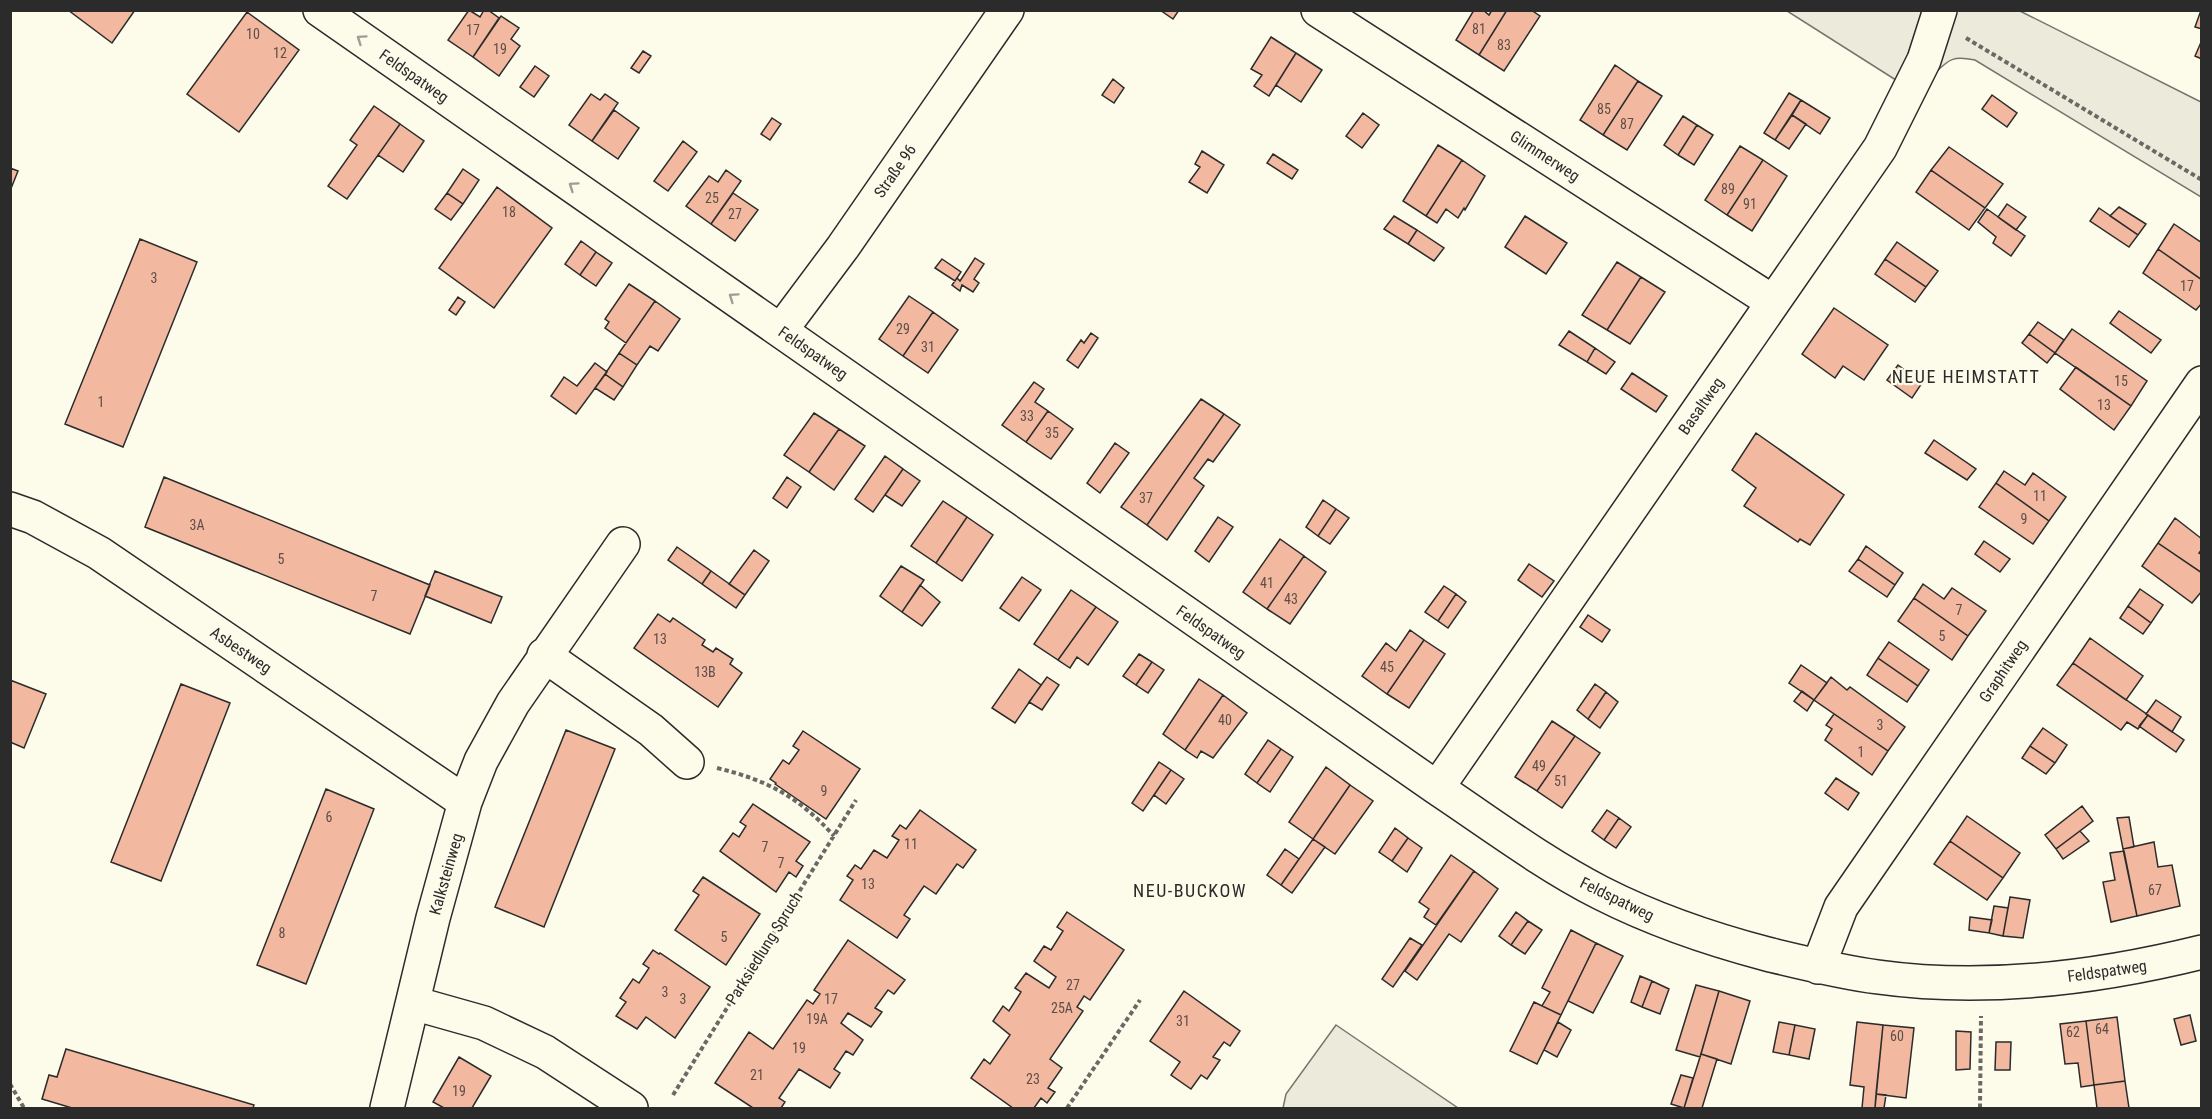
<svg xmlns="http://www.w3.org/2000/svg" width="2212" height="1119" font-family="'Roboto Condensed',sans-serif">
<rect width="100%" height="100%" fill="#fdfbea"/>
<!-- green -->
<path fill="#ecebdb" stroke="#74746e" stroke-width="1.5" d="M1787 11H1922L1899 82Z
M1954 11H2020L2201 102V197L1975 60C1954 56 1950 58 1935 73Z
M1336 1025 1458 1108H1283L1286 1094Z"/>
<!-- building -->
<path fill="#f2b8a0" stroke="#2b2b2b" stroke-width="1.5" d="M68 10H135L112 43Z
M469 10 480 17 484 10H488L499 18 473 57 448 40Z
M1160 10H1179L1173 19Z
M1474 10H1483L1489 15 1492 10H1507L1479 55 1456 40Z
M1507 10H1531L1540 16 1504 71 1479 55Z
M247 12 299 50 239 132 187 94Z
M2200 13 2202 14V29L2195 27Z
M501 16 519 28 511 39 520 46 499 76 473 57Z
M1271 37 1296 53 1269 96 1254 86 1262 75 1251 69Z
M2202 40V59L2195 56Z
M643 51 651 56 639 73 631 68Z
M1296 53 1322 70 1301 102 1276 85Z
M1615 65 1638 81 1603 135 1580 120Z
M535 66 549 76 534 97 520 87Z
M1113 79 1124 88 1114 103 1102 95Z
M1638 81 1662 96 1627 150 1603 135Z
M1789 93 1801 100 1775 140 1764 133Z
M591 94 600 100 605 94 618 103 592 141 569 125Z
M1992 95 2017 113 2007 127 1982 109Z
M1801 100 1830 118 1820 134 1792 115Z
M374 106 400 124 347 199 328 186 357 145 350 140Z
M614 110 639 128 618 159 592 141Z
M1363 113 1379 125 1362 148 1346 136Z
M1792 115 1806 124 1789 149 1775 140Z
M1683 116 1697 125 1678 155 1664 145Z
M772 118 781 124 770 140 761 134Z
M400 124 424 141 403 172 378 155Z
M1697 125 1713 135 1694 165 1678 155Z
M683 141 697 152 668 191 654 181Z
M1438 145 1462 160 1426 216 1403 201Z
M1740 146 1763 160 1727 215 1705 200Z
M1949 147 2003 184 1985 208 1931 170Z
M1202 151 1224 165 1207 193 1189 182 1200 167 1195 164Z
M1273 154 1298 170 1292 179 1267 163Z
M1462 160 1485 176 1465 210 1464 208 1458 218 1446 209 1437 223 1426 216Z
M1763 160 1787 176 1752 231 1727 215Z
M10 168 18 171 10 191Z
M463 169 479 180 463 204 447 193Z
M726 170 741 181 711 224 686 206 709 176 718 182Z
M1931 170 1985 208 1969 230 1916 192Z
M497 187 552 228 494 308 439 268Z
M447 193 463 204 451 220 435 209Z
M733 193 758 210 735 241 711 224Z
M2007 204 2026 217 2016 230 1998 217Z
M2119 207 2146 224 2138 235 2110 216Z
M2099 208 2138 235 2129 247 2090 221Z
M1987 209 2025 236 2011 256 1993 243 1996 237 1978 222Z
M1394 216 1417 230 1408 244 1384 229Z
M1525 216 1567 243 1546 274 1505 247Z
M2174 224 2202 243V280L2158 249Z
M1417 230 1444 248 1434 261 1408 244Z
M140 239 197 262 123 447 65 424Z
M581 241 596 252 580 275 565 264Z
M1897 242 1938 271 1926 287 1885 259Z
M2158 249 2202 280V303L2196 310 2143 273Z
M596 252 612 263 596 286 580 275Z
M975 258 984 264 974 279 979 283 973 292 962 285 960 291 952 285 957 278 960 281Z
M942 259 961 272 955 281 935 268Z
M1885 259 1926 287 1915 302 1875 274Z
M1617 262 1641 277 1607 330 1582 315Z
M1641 277 1665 292 1630 344 1607 330Z
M629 284 655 301 626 343 605 328 609 322 605 319Z
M909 296 933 312 903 356 879 339Z
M458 297 465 302 456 315 449 310Z
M655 301 680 319 658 351 650 346 637 365 619 353Z
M1834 308 1888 345 1864 380 1843 366 1835 378 1802 354Z
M2119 311 2161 340 2151 353 2110 323Z
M933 312 958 330 928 373 903 356Z
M2038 322 2064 340 2055 353 2029 334Z
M2072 329 2147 381 2131 406 2055 353Z
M1569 331 1595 348 1587 362 1559 345Z
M1091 333 1098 338 1078 368 1067 360 1081 340 1084 343Z
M2029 334 2055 353 2047 363 2022 343Z
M1595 348 1615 362 1606 374 1587 362Z
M619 353 637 365 623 387 605 374Z
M595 363 607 372 576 414 551 396 564 377 577 386Z
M1898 365 1922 383 1912 398 1887 380Z
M2076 367 2131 406 2114 430 2060 389Z
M1632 373 1667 396 1656 412 1621 389Z
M605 374 623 387 614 400 595 388Z
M1034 382 1044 389 1035 402 1048 411 1026 442 1002 425Z
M1201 399 1224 414 1147 525 1121 507Z
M1048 411 1073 429 1051 459 1026 442Z
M814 413 839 429 809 472 784 455Z
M1224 414 1240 425 1213 462 1208 459 1194 478 1204 486 1167 540 1147 525Z
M839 429 865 446 834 490 809 472Z
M1756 433 1844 495 1810 545 1800 539 1798 542 1744 506 1756 488 1732 470Z
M1934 440 1976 469 1967 480 1925 453Z
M1115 443 1129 453 1100 493 1087 483Z
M885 456 903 469 873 512 855 499Z
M903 469 920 481 902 506 885 495Z
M2004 471 2025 485 2033 473 2066 497 2049 521 1996 483Z
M164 477 430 585 410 634 145 527Z
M787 477 801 487 787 508 773 498Z
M1996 483 2049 521 2033 544 1979 507Z
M1323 500 1336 509 1318 536 1306 527Z
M943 501 967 517 936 563 911 546Z
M1336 509 1349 518 1330 544 1318 536Z
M967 517 993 535 962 581 936 563Z
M1218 517 1233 527 1209 562 1195 551Z
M2175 518 2202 539V549L2199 553 2202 555V573L2158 543Z
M1280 539 1304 556 1267 609 1243 592Z
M1984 541 2010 559 2000 572 1975 554Z
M2158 543 2202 573V591L2192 603 2142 566Z
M1866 546 1903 573 1895 585 1858 559Z
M677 547 711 571 702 584 668 560Z
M754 550 769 561 745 595 729 584Z
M1304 556 1326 572 1290 624 1267 609Z
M1858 559 1895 585 1887 597 1849 571Z
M1529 564 1554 581 1542 597 1518 580Z
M901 566 924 580 902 612 880 596Z
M435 571 502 597 491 623 425 596Z
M711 571 745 595 736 608 702 584Z
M1022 577 1041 590 1019 621 1000 608Z
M1923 584 1944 599 1952 588 1986 611 1968 636 1914 598Z
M920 585 940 602 922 626 902 612Z
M1444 586 1456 594 1438 621 1425 612Z
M2140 589 2163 605 2151 623 2128 606Z
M1071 590 1096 607 1058 660 1034 644Z
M1456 594 1466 602 1448 628 1438 621Z
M1914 598 1968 636 1952 660 1898 621Z
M2128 606 2151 623 2143 634 2120 618Z
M1096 607 1118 622 1088 665 1077 657 1070 668 1058 660Z
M658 614 670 622 673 618 705 640 702 645 713 652 716 648 733 659 730 664 742 673 718 707 634 648Z
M1588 615 1610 630 1602 642 1580 627Z
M1410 630 1424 640 1387 694 1362 676 1386 643 1396 651Z
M2090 638 2143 676 2126 700 2073 663Z
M1424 640 1445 654 1409 708 1387 694Z
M1889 642 1929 670 1918 686 1878 658Z
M1139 654 1152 662 1136 685 1123 676Z
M1878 658 1918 686 1907 702 1867 675Z
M1152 662 1164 670 1148 693 1136 685Z
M2073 663 2148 715 2138 729 2127 722 2121 730 2057 685Z
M1801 665 1827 683 1814 700 1789 683Z
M1019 669 1041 685 1015 723 992 708Z
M1047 677 1059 685 1042 710 1029 702Z
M1831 677 1847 690 1850 687 1905 727 1888 751 1814 700Z
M1199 679 1223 695 1185 750 1163 734Z
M10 680 46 694 24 748 10 742Z
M181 684 230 703 161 881 111 862Z
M1595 684 1606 692 1588 719 1577 710Z
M1802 691 1814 700 1807 711 1794 701Z
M1606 692 1618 702 1600 728 1588 719Z
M1223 695 1247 713 1213 758 1201 751 1197 758 1185 750Z
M2156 700 2181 717 2172 732 2146 714Z
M1834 714 1888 751 1872 775 1825 740 1832 729 1826 725Z
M2148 715 2184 740 2176 752 2139 726Z
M1552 721 1575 736 1537 791 1515 777Z
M2043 728 2067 745 2055 763 2030 746Z
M566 730 615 749 544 927 495 907Z
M803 731 860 769 826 819 775 784 776 783 770 779 783 760 789 764 799 750 793 746Z
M1575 736 1600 753 1562 808 1537 791Z
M1268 740 1281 749 1257 783 1245 774Z
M2030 746 2055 763 2046 774 2022 758Z
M1281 749 1293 757 1270 792 1257 783Z
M1159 762 1171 770 1143 811 1132 803Z
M1326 767 1350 785 1313 839 1289 822Z
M1171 770 1184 779 1166 804 1154 795Z
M1836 778 1859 793 1848 810 1825 793Z
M1350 785 1373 801 1335 854 1313 839Z
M326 789 374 809 306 984 257 965Z
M753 804 810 842 796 861 803 866 796 877 789 872 776 892 720 851 733 833 739 837 746 826 740 822Z
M2082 806 2093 821 2056 849 2045 835Z
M920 810 976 850 963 868 957 864 936 894 924 886 904 915 910 919 897 938 840 900 853 880 847 876 855 865 861 869 874 850 887 858 899 840 892 836 900 825 906 829Z
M1607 810 1619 818 1604 840 1592 831Z
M1967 816 2020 853 2003 878 1950 841Z
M2129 817 2134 847 2123 849 2117 818Z
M1619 818 1631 827 1616 848 1604 840Z
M1395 828 1408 838 1392 861 1379 852Z
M2080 831 2089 841 2063 859 2056 849Z
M1408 838 1422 848 1407 872 1392 861Z
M1313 839 1325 847 1292 893 1281 885Z
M1950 841 2003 878 1987 900 1934 864Z
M2154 842 2158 867 2172 865 2180 906 2137 916 2123 849Z
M1285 849 1299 859 1281 885 1267 875Z
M2124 851 2137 916 2111 922 2103 882 2115 880 2110 853Z
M1451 855 1474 871 1436 925 1424 917 1429 909 1419 902Z
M1474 871 1498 889 1461 942 1449 934 1417 980 1405 971Z
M703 877 760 914 726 965 675 930 699 895 693 891Z
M2010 897 2030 900 2023 938 2003 936Z
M1994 906 2008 908 2003 936 1989 933Z
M1067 912 1124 950 1090 1000 1084 996 1077 1007 1083 1011 1050 1059 1062 1068 1048 1088 1055 1092 1047 1103 1041 1098 1034 1108H1013L971 1078 984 1059 990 1064 1010 1035 993 1021 1003 1006 1009 1011 1021 992 1015 988 1026 973 1049 988 1056 977 1034 961 1044 946 1051 950 1063 931 1057 927Z
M1516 912 1528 921 1511 945 1499 936Z
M1970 917 1992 920 1989 933 1969 930Z
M1528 921 1542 930 1525 954 1511 945Z
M1571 930 1596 943 1561 1015 1542 1006 1550 992 1542 988Z
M1410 938 1422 945 1393 987 1382 979Z
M848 940 905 980 894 994 888 990 875 1008 882 1012 871 1027 848 1013 841 1023 863 1040 853 1055 846 1051 834 1069 840 1073 830 1088 799 1069 779 1098 785 1102 781 1108H753L715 1083 749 1032 773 1049 807 1000 813 1004 820 994 814 990Z
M1596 943 1623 956 1593 1013 1568 1001Z
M653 950 659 954 660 953 710 987 675 1038 646 1017 637 1029 616 1016 626 1002 620 998 633 979 639 983 649 968 643 964Z
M1640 976 1652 981 1642 1007 1631 1002Z
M1652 981 1669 989 1660 1014 1642 1007Z
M1696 985 1719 991 1700 1057 1676 1050Z
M1184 991 1240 1031 1230 1046 1224 1042 1213 1057 1220 1060 1207 1079 1201 1075 1191 1089 1171 1075 1180 1062 1150 1041Z
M1719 991 1750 1001 1731 1064 1701 1054Z
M1534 1002 1561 1015 1537 1064 1510 1051Z
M2190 1015 2196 1041 2181 1045 2174 1019Z
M2117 1017 2125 1081 2094 1085 2086 1021Z
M2086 1021 2094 1085 2081 1087 2078 1063 2065 1064 2060 1024Z
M1558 1022 1571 1030 1557 1057 1544 1050Z
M1779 1022 1795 1025 1789 1055 1773 1052Z
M1857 1022 1883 1025 1875 1108H1862L1864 1087 1850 1085Z
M1795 1025 1815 1029 1809 1059 1789 1055Z
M1883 1025 1914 1028 1906 1098 1876 1094Z
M1956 1031 1971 1032 1970 1069 1956 1070Z
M1996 1042H2011L2010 1070H1995Z
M66 1049 254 1105 253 1108H72L42 1099 49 1075 57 1077Z
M1701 1054 1717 1059 1702 1108H1684Z
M459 1057 491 1076 472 1108H444L433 1102Z
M1681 1075 1693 1078 1684 1108 1671 1104Z
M2125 1081 2129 1108H2097L2094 1085Z
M1876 1094 1886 1095 1884 1108H1875Z"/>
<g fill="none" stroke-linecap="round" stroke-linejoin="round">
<defs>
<path id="minor" d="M320 10 1437 788C1491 824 1544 864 1601 893 1654 920 1710 939 1767 954 1804 963 1840 972 1878 977 1986 992 2097 978 2202 952
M1318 10 1773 302
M781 330 843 247 1007 10
M10 509 33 517 99 553 465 802
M544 655 651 730 687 762
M1437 788 1880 148 1924 60 1940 10
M1818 967 1841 907 2202 383
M413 1003 484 1023 545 1052 631 1108
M387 1108 433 918 465 802 481 761 513 703 623 544"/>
</defs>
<!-- minor casing -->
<use href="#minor" stroke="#2b2b2b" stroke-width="36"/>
<!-- path -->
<path stroke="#6a6964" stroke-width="4" stroke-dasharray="4.5 3" stroke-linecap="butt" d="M1966 38 2202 180
M717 768C767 780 799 797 834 836
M10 1084 24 1108
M673 1095 856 800
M1067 1108 1140 1000
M1980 1108 1981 1016"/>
<!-- minor -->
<use href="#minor" stroke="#fdfbea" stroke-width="33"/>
</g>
<!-- one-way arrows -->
<defs><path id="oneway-chevron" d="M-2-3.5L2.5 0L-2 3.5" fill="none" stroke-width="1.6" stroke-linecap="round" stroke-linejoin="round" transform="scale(1.5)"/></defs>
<g stroke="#9e9d94">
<use href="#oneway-chevron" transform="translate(361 39) rotate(-145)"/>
<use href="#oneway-chevron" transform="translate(573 186) rotate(-145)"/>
<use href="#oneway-chevron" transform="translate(733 297) rotate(-145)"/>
</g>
<g text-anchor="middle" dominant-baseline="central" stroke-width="4.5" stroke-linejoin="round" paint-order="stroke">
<!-- number labels -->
<g font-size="14" fill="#5d4e48">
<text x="1479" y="29">81</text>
<text x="473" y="30">17</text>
<text x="253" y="34">10</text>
<text x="1504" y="45">83</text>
<text x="500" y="49">19</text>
<text x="280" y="53">12</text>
<text x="1604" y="109">85</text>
<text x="1627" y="124">87</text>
<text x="1728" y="189">89</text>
<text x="712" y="198">25</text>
<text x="1750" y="204">91</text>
<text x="509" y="212">18</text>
<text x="735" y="214">27</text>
<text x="154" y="278">3</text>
<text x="2187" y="286">17</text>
<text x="903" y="329">29</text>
<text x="928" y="347">31</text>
<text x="2121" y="381">15</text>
<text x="101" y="402">1</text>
<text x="2104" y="405">13</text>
<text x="1027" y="416">33</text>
<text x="1052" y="433">35</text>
<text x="2040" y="496">11</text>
<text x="1146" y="498">37</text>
<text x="2024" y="519">9</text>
<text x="197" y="525">3A</text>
<text x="281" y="559">5</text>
<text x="1267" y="583">41</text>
<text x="374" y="596">7</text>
<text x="1291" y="599">43</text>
<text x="1959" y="610">7</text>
<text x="1942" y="636">5</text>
<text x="660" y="639">13</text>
<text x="1387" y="667">45</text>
<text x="705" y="672">13B</text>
<text x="1225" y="720">40</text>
<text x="1880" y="725">3</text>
<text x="1861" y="752">1</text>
<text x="1539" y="766">49</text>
<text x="1561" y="781">51</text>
<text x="824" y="791">9</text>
<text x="329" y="817">6</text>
<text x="911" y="844">11</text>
<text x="765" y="847">7</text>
<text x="781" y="863">7</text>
<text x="868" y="884">13</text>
<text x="2155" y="890">67</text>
<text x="282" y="933">8</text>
<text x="724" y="937">5</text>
<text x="1073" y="985">27</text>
<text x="665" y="992">3</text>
<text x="683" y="999">3</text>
<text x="831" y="999">17</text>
<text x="1062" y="1008">25A</text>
<text x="817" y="1019">19A</text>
<text x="1183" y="1021">31</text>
<text x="2102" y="1029">64</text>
<text x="2073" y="1032">62</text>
<text x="1897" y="1036">60</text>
<text x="799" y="1048">19</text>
<text x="757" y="1075">21</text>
<text x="1033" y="1079">23</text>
<text x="459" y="1091">19</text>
</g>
<!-- street labels -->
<g font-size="16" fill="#2b2b2b" stroke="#fdfbea">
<text transform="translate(414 76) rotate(35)">Feldspatweg</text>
<text transform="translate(1545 156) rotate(33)">Glimmerweg</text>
<text transform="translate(895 171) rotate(-55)">Straße 96</text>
<text transform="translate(813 353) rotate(35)">Feldspatweg</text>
<text transform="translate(1701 406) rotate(-55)">Basaltweg</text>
<text transform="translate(1211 632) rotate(35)">Feldspatweg</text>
<text transform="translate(241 650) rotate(34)">Asbestweg</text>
<text transform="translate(2003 671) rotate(-56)">Graphitweg</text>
<text transform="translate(446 874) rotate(-74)">Kalksteinweg</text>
<text transform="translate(1617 899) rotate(26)">Feldspatweg</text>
<text transform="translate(764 948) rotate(-58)">Parksiedlung Spruch</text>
<text transform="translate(2107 971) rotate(-8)">Feldspatweg</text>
</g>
<!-- neighbourhood labels -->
<g font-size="18" letter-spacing="1.5" fill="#2b2b2b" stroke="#fdfbea">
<text x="1966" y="376">NEUE HEIMSTATT</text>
<text x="1190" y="890">NEU-BUCKOW</text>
</g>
</g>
<!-- border -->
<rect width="2212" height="1119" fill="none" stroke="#2b2b2b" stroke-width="24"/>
</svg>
